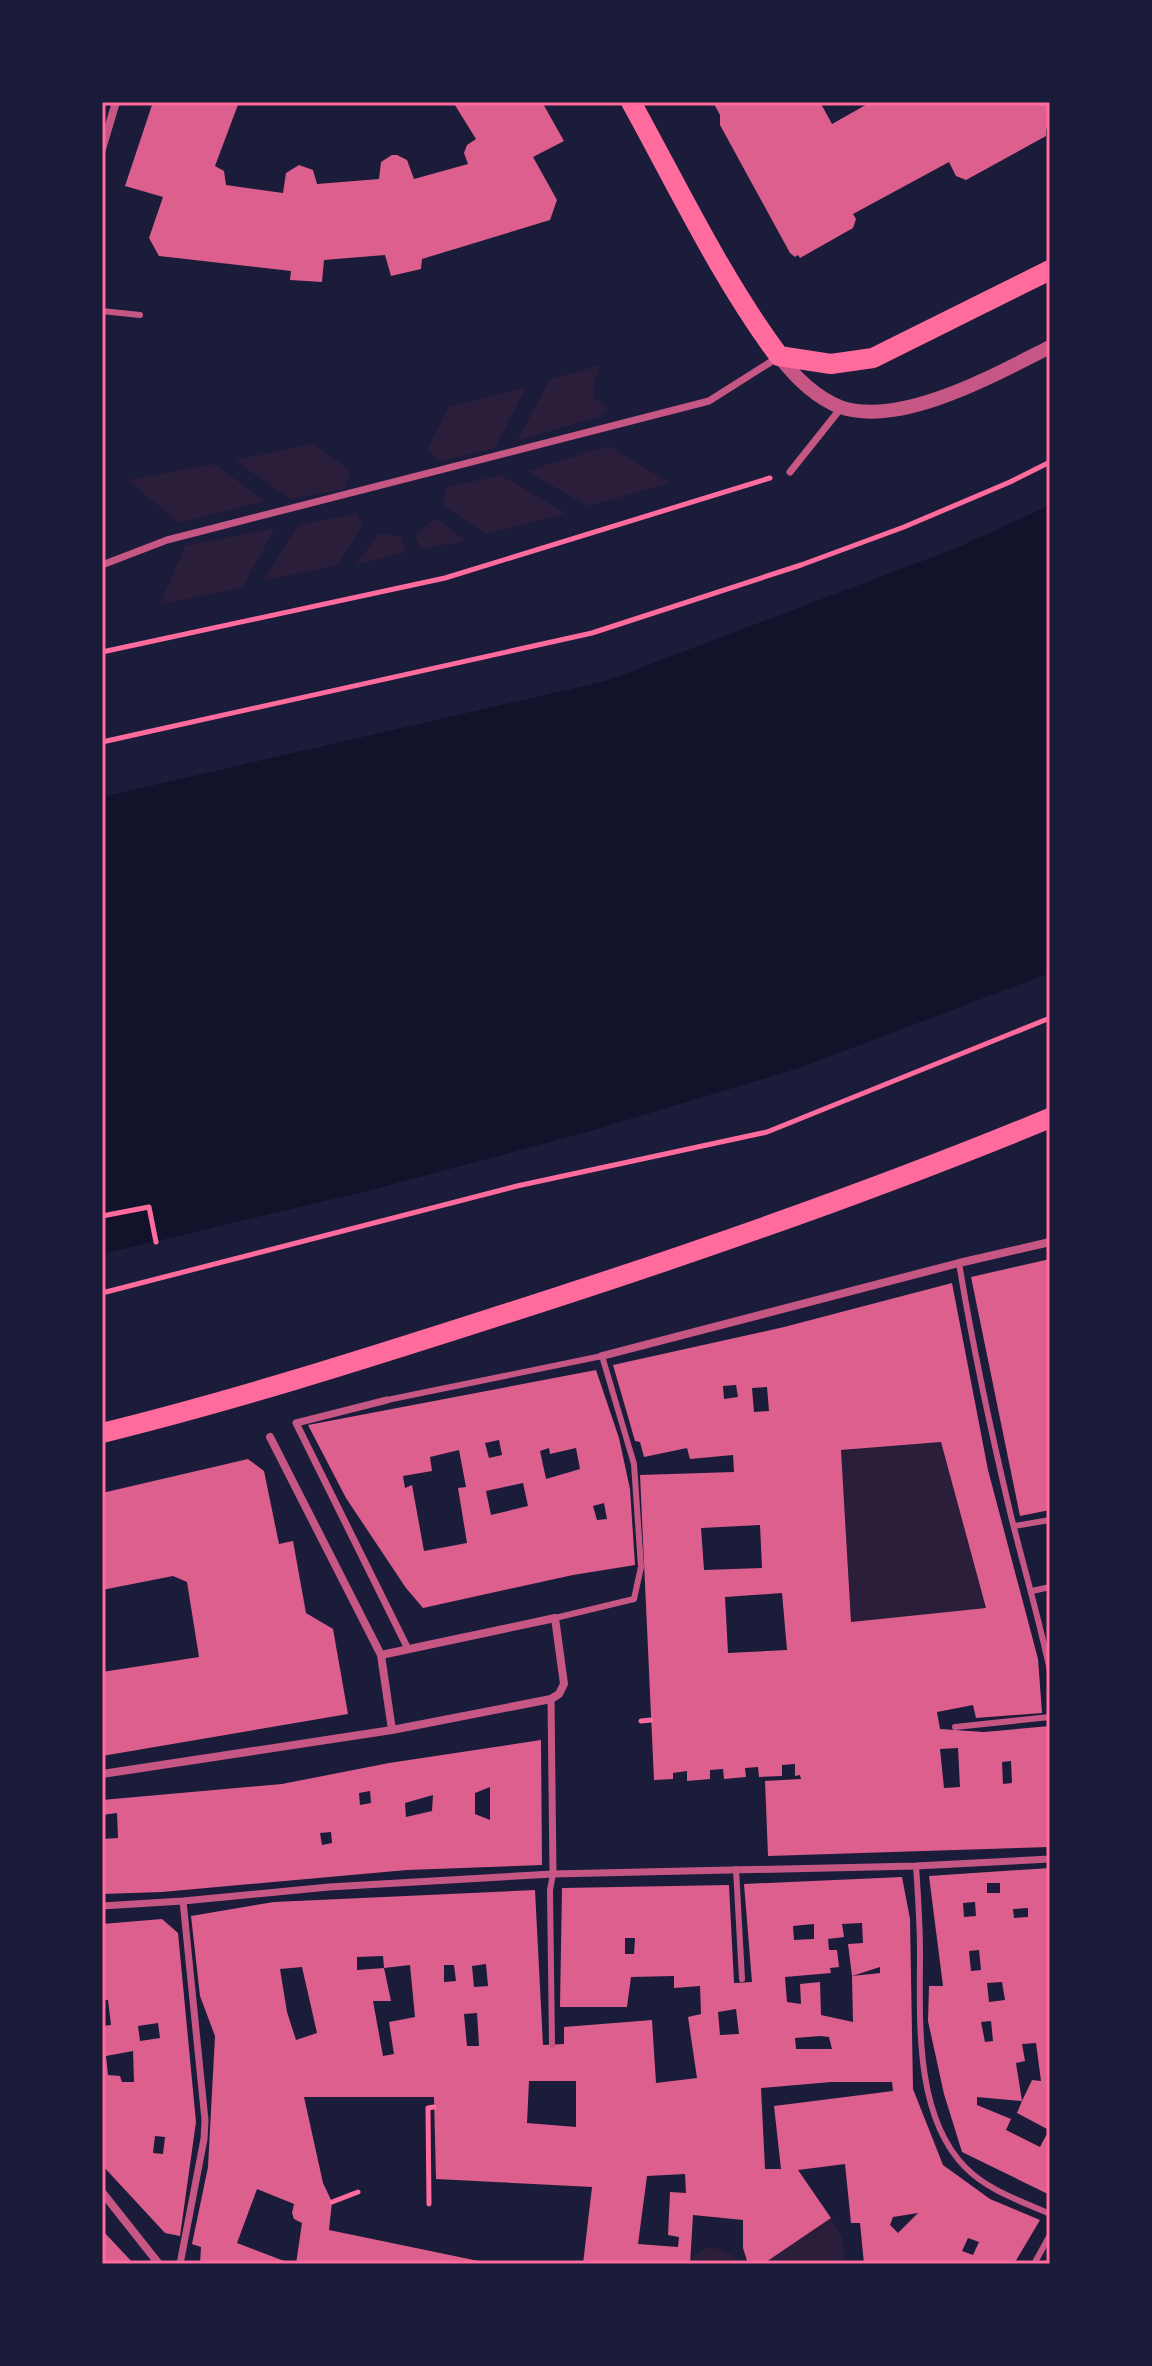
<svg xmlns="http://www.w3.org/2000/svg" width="1152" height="2366" font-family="Overpass,sans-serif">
<rect width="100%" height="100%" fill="#1b1b3a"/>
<!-- green -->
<path fill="#2a1e3b" d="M601 365 593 385 594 398 609 408 601 416 517 441 550 379Z
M526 387 495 448 439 462 427 449 449 407Z
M312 444 351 471 344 489 291 499 234 460Z
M609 446 670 483 588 506 526 471Z
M214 464 266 501 179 523 128 480Z
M500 475 566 513 487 534 444 505 445 488Z
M356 514 362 525 338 565 263 581 298 525Z
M436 518 466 541 421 549 415 535Z
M275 528 242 588 160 604 185 546Z
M379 533 401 537 406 552 356 565Z
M941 1442 986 1608 851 1622 841 1451Z
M831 2218 842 2238 846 2264H763Z
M708 2248C723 2248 731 2253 741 2264H690V2257Z"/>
<!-- water -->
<path fill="#12122b" d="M1050 505V973L799 1068 587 1132 367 1191 102 1254V797L606 681 959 547Z"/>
<!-- building -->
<path fill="#dd5f8e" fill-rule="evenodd" d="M153 102H239L215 166 224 171 226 185 283 193 286 173 299 165 313 170 317 184 379 179 381 162 392 155H397L407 160 414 179 468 164 464 153 467 145 476 139 453 102H542L564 141 533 157 557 200 550 220 422 259 421 269 391 276 385 255 324 260 322 282 290 280 291 271 159 256 149 238 163 197 125 186Z
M713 102H820L832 124 871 102H1050V127L1046 129V136L966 180 956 176 949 162 853 214 856 219 853 228 800 258 798 255 795 257 790 253 720 125V115Z
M1050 1259V1510L1020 1516 971 1277Z
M952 1283 988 1470 1038 1659 1042 1713 976 1718 973 1705 937 1712 940 1729 984 1732 1050 1726V1847L768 1856 765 1781 801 1779 800 1775 795 1776V1764L782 1765V1776L759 1777 758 1767 745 1768 746 1777 724 1779 723 1769 710 1770V1779L687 1781V1771L673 1773V1779L654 1780 640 1475 734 1472 733 1455 690 1459 687 1448 644 1457 640 1442 635 1441 613 1365 784 1327ZM736 1385 738 1397 724 1399 723 1386ZM767 1387 769 1411 754 1412 752 1388ZM941 1442 986 1608 851 1622 841 1450ZM760 1525 762 1568 704 1570 701 1528ZM782 1593 787 1650 728 1653 725 1597ZM958 1748 960 1787 944 1788 940 1749ZM1011 1761 1012 1783 1003 1784 1002 1762Z
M596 1370 619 1438 630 1489 635 1565 573 1575 423 1608 406 1588 346 1498 308 1425ZM499 1440 502 1455 489 1458 485 1443ZM549 1448 550 1454 576 1448 580 1469 546 1479 540 1451ZM459 1450 466 1487 458 1488 467 1543 424 1551 412 1485 405 1488 403 1476 432 1471 430 1457ZM523 1483 528 1506 491 1515 486 1491ZM604 1503 607 1519 597 1520 593 1506Z
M248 1459 264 1471 279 1544 293 1541 306 1613 333 1629 348 1714 102 1756V1672L199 1657 187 1582 173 1576 102 1590V1493Z
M541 1740 542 1865 407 1870 162 1892 102 1894V1839L118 1838 117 1813 102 1815V1800L282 1784 389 1763ZM490 1787V1820L475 1814V1793ZM370 1791 371 1803 360 1805 359 1793ZM433 1795 432 1811 406 1817 405 1803ZM331 1832 332 1843 322 1845 320 1833Z
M1050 1868V2195L962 2152 944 2094 928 2021 929 1986H943L929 1876ZM987 1883H1000V1893H987ZM975 1902 976 1916 964 1917 963 1903ZM1028 1908V1917L1014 1918 1013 1909ZM979 1950 981 1970 971 1971 969 1951ZM1002 1982 1005 2000 989 2002 987 1983ZM991 2021 993 2041 985 2042 981 2022ZM1036 2043 1041 2081 1032 2080 1022 2101 1017 2113 1049 2130 1040 2147 1006 2130 1011 2119 977 2105V2097L1022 2101 1016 2063 1025 2061 1022 2044Z
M902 1877 910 1919 913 2089 943 2165 990 2199 1040 2220 1014 2264H864L860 2223H851L845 2164 798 2170 831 2218 763 2264H748L743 2248V2220L693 2215 690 2264H583L592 2187 436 2179 434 2097H304L323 2183 332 2202 329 2230 493 2264H296L302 2223 294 2219 292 2213 294 2204 257 2189 237 2243 292 2264H200L201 2247 192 2244 208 2167 215 2036 200 1996 191 1916 274 1902 535 1890 543 2045 564 2044V2027L652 2020 656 2083 697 2078 688 2017 701 2014 700 1986 674 1988V1976L631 1977 627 2007H560L562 1888 729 1885 734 1983 752 1982 744 1884ZM862 1923 863 1943 848 1944 852 1976 880 1967V1973L852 1976 853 2022 821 2015 820 1982 800 1984 801 2004 787 2002 785 1977 831 1973 830 1968 839 1967 837 1950H829L828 1939 844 1937 842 1924ZM814 1924V1939L794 1940 793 1926ZM625 1938H635L634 1954H625ZM383 1956 384 1968 410 1965 415 2017 389 2022 394 2054 383 2056 373 2001H391L384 1968 357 1970V1957ZM486 1964 488 1986 474 1987 472 1966ZM444 1965H454L456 1981 444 1982ZM302 1967 317 2033 296 2040 287 2012 280 1969ZM736 2009 739 2034 720 2035 718 2012ZM477 2013 479 2046H467L464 2014ZM820 2036 829 2037 832 2049H796L795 2038ZM529 2081H576V2127L527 2123ZM831 2082H892L893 2091 774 2106 781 2169H765L761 2088ZM685 2174 686 2193 670 2192 668 2235 679 2237 678 2247 638 2244 647 2176ZM918 2213 898 2233 890 2225 893 2217ZM968 2238 979 2242 973 2255 962 2251Z
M162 1919 178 1933 196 2122 180 2236 165 2233 102 2165V2026L111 2025 108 2000H102V1924ZM158 2023 160 2038 140 2041 138 2026ZM133 2051 134 2082H122L120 2076 108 2075 106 2056ZM155 2136 165 2137 163 2154 153 2153Z
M102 2230 134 2264H102Z"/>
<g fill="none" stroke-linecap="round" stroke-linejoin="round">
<!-- path -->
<path stroke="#ff6b9d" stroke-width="5" d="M102 652 445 578 770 478
M102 742 592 633 801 565 904 527 1010 482 1050 462
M102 1216 149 1207 156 1242
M102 1293 517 1186 767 1132 1050 1018
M641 1721 651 1720
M332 2202 358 2192
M429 2204 428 2108 434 2107"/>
<!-- service -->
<path stroke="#c65784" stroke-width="6" d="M102 311 140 315
M959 1263C973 1348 991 1432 1011 1516 1024 1568 1039 1619 1050 1671
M387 1400 602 1356 634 1464 641 1567 634 1599 555 1618
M1014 1526 1050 1520
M1032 1591 1050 1587
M955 1727 1050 1717
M916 1866C918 1895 920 1923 920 1952 920 2019 914 2115 965 2167 987 2190 1021 2201 1050 2214
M736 1869 742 1979
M552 2045 550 1890 553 1874
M1034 2264 1050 2235"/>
<!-- pedestrian -->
<path stroke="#c65784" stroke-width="7" d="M790 472 841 408
M102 565 167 540 709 401 777 358
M387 1400 296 1423 408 1649
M551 1699 553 1874
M102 1906 183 1901 329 1887 553 1874 916 1866 1050 1859
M180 2264 204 2139 205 2120 183 1901"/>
<!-- minor -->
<path stroke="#c65784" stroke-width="8" d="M102 149 116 102
M602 1356 959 1263 1050 1242
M270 1437 381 1655 392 1730 551 1699 559 1694 564 1684 555 1618 381 1655
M102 1774 392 1730
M102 2192 159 2264"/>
<!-- tertiary -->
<path stroke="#c65784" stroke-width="14" d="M779 356C795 377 815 397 840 407 901 428 996 374 1050 347"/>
<!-- primary -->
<path stroke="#ff6b9d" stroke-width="20" d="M631 102C678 187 721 278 779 356L831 364 873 358 1050 270
M102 1433C232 1401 358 1361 486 1320 678 1259 864 1195 1050 1118"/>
</g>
<!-- border -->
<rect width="1152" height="2366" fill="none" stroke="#1b1b3a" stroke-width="208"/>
<rect x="104" y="104" width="944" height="2158" fill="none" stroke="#ff6b9d" stroke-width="3"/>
</svg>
